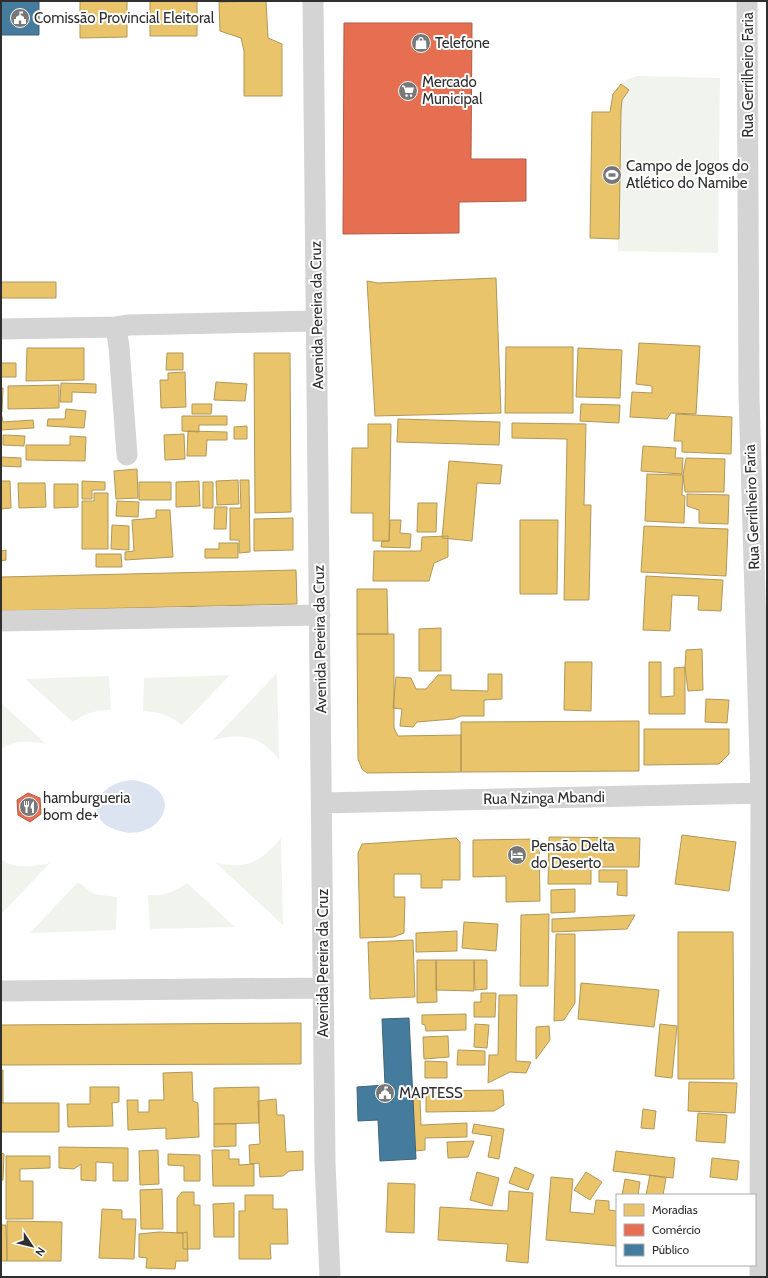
<svg xmlns="http://www.w3.org/2000/svg" width="768" height="1278" font-family="Cabin,sans-serif">
<rect width="100%" height="100%" fill="#fff"/>
<!-- green -->
<path fill="#f0f4ed" d="M637 76 720 78 718 253 618 251V239L590 238 592 112H610C610 95 619 80 637 76Z
M277 673 279 760C260 735 242 733 213 740Z
M230 675 182 725C170 716 159 711 143 711L144 678Z
M109 676 111 710C96 710 85 713 73 722L25 679Z
M1 703 46 744C30 741 15 740 1 749Z
M281 838 283 925 216 863C248 869 260 863 281 838Z
M1 859C15 870 34 866 50 863L1 914Z
M78 882 94 894 117 897 116 930 30 933Z
M187 883 235 927 150 929 148 895C163 896 175 892 187 883Z"/>
<!-- water -->
<path fill="#dbe4f0" d="M133 780C190 789 161 843 120 831 81 821 94 782 133 780Z"/>
<!-- homes -->
<path fill="#e9c46a" stroke="#b19758" d="M80 1H127V37L80 38Z
M150 1H197V36H150Z
M266 1 268 38 282 44V96H244V51L241 38 220 31 219 2Z
M621 84 629 90 622 100 621 111 619 239 590 238 592 112H610L613 94Z
M496 278 501 413 375 416 367 281 378 283Z
M1 282H56V298H1Z
M639 343 700 346 696 414 671 413 667 419 630 417 632 392 652 393V386L636 384Z
M506 347H573V413H505Z
M27 348H84V380L26 381Z
M578 348 622 350 620 398 576 397Z
M167 353H183V370H166Z
M254 353H290L291 512 255 513Z
M1 363H16V377H1Z
M185 372 186 407 161 408 160 380H168V373Z
M216 382 247 384 245 401 214 400Z
M61 383 96 384V393L72 392V402H60Z
M59 385V408L8 409V386Z
M1 388H3L2 412H1Z
M192 404H212L211 414H192Z
M581 404 620 405 619 423 580 421Z
M66 409 86 411 84 428 47 426 48 419H65Z
M1 412 3 422 33 420 34 428 1 430Z
M676 414 732 417 731 454 682 452V441H674Z
M182 416H227V425H199V432L182 431Z
M398 419 500 422 499 445 397 442Z
M512 423 586 424 584 505H591L589 600H564L567 439 512 438Z
M368 424H391L389 541H373V513H351L352 448H368Z
M247 426V439H234V427Z
M188 431 227 432V440H207L206 456H187Z
M184 434 185 459 165 460 164 435Z
M3 435 25 436 24 446 3 445Z
M70 436 86 437 85 461 26 460V445H70Z
M643 446 676 448 675 458H683L682 474 641 471Z
M1 457 21 458V467L1 466Z
M686 458 725 459 724 492H685L683 475Z
M449 461 502 465 500 484 477 483 472 541 442 538Z
M137 469 138 498 116 499 114 471Z
M647 474 683 475 682 495 685 496 684 523 645 521Z
M238 480 239 504 217 505 216 481Z
M240 480H249L250 552 239 553V540H230V508H241Z
M1 481H10L11 508 1 509Z
M82 481 105 482V490H92V499H82Z
M199 481 200 506 176 507V482Z
M139 482H171V500H139Z
M203 482H213V508H203Z
M18 483H45L46 507 19 508Z
M54 484H78V507L54 508Z
M94 493H108V549H82V501H94Z
M687 494 729 495 728 524 699 523V510L687 506Z
M117 501 139 502 138 517 116 516Z
M418 503H437L436 532H417Z
M215 507H227L226 529H214Z
M156 510H170L173 557 125 560V552L134 551 132 520 156 518Z
M293 518V550L254 551V519Z
M390 520H401L400 533 411 534 410 548 381 547 382 541H389Z
M520 520H558L557 594H520Z
M112 525 129 526V550L111 549Z
M644 526 728 529 726 576 641 572Z
M448 536V557L434 563 429 581H373L374 551H421L422 537Z
M219 543H238V558H205V549H219Z
M6 550V560L1 561V551Z
M96 554H121L122 567H96Z
M296 570 297 604 1 611V577Z
M646 576 723 580 721 611 698 610 699 596 672 595 670 631 643 630Z
M357 589H387L388 634H357Z
M441 628V671H419V629Z
M357 634H394V728L398 736 461 735V772L367 773 362 769 358 759Z
M702 649 703 690 688 691 685 667 686 650Z
M565 662H592L591 711 564 710Z
M649 662H661V697L674 696V668L685 667V714H649Z
M488 674H502V699L484 700V716H461L453 719 417 722 413 727 400 726 402 709 393 708 396 677 411 678 416 689H426L438 675H451V690L488 691Z
M706 699 729 700 727 723 705 722Z
M639 721V771L461 772V722Z
M644 729H729V754L719 764 644 765Z
M682 835 736 842 729 891 675 884Z
M549 837 640 838 639 867H591V884H548Z
M456 838 460 842V880H442V888H421V874H394V897H405L404 933 393 937 360 938 358 853 362 844Z
M539 839 540 901 506 902V876L473 877V840Z
M599 870H627V896L617 895 618 882H599Z
M575 889V912L551 913V890Z
M549 914 548 986H520L521 915Z
M635 915 627 929 552 932V919Z
M464 922 498 924 496 951 462 948Z
M457 931V951L416 952V933Z
M678 932H733L734 1079H678Z
M556 934H575V1003L564 1020 554 1021Z
M413 940 415 997 370 999 368 942Z
M417 960H436L437 1002 417 1003Z
M436 960H474V991L436 990Z
M474 960H487V989L475 990Z
M581 983 659 990 654 1027 578 1019Z
M481 993H496L495 1017H474V1002H481Z
M499 995H517L516 1061 531 1062 526 1073 510 1072 488 1083 489 1055H498Z
M466 1014V1030L426 1031 425 1025 422 1024V1015Z
M301 1023V1064L1 1065V1025Z
M475 1024 489 1025 487 1048 474 1047Z
M660 1024 677 1026 672 1078 655 1076Z
M549 1026 550 1040 536 1059V1027Z
M448 1036 449 1057 424 1059 423 1037Z
M458 1050 485 1051V1065H457Z
M425 1061 447 1062V1078H425Z
M1 1070H3V1103H1Z
M192 1072 193 1101 198 1103 199 1137 166 1139V1128L128 1130 127 1100H138V1112H149V1100H164L163 1073Z
M689 1082 737 1083 735 1113 688 1111Z
M90 1087H119V1102L112 1103 113 1126 68 1127 67 1104H90Z
M259 1087V1123L214 1124V1088Z
M503 1090 504 1105 494 1111 426 1112V1091Z
M413 1098H420L421 1125 467 1123V1137L425 1138V1150L414 1151Z
M276 1099 277 1115H284L286 1152 303 1151V1170L289 1171 283 1176 260 1177 259 1163 250 1164 249 1145 260 1144 258 1101Z
M1 1103H59V1132H1Z
M643 1109 656 1111 654 1129 641 1128Z
M698 1113 727 1115 725 1143 696 1141Z
M214 1124H236V1146L214 1147Z
M474 1124 504 1129 499 1159 488 1157 492 1136 472 1133Z
M474 1141 468 1157 448 1158 447 1142Z
M59 1147 128 1148V1181H113V1163L96 1162V1181L81 1180V1164L74 1169 59 1168Z
M158 1150 159 1184 140 1185 139 1151Z
M212 1150H229V1159H239V1165L254 1164V1186H213Z
M616 1151 675 1158 673 1178 613 1171Z
M1 1153 4 1154 3 1180H1Z
M168 1154 200 1155V1181H184V1166L168 1165Z
M6 1156H50V1168L20 1169V1181H33V1219H6Z
M712 1158 739 1161 737 1180 710 1177Z
M515 1167 534 1175 528 1190 509 1183Z
M477 1172 499 1178 492 1206 470 1200Z
M586 1172 602 1182 590 1200 574 1190Z
M650 1175 666 1178 663 1195H646Z
M551 1177 573 1179 570 1212 594 1214 596 1200 609 1201V1210L617 1211V1246L546 1240Z
M625 1179 640 1182 638 1195H622Z
M388 1183 415 1184 414 1233 386 1232Z
M162 1189 163 1229H141L140 1190Z
M509 1191 533 1193 528 1263 506 1261 508 1244 438 1240 440 1207 508 1211Z
M182 1192H194V1205H200V1249H183V1233H177V1198Z
M245 1195H273V1209H287L288 1244H270L271 1259H239V1211H245Z
M234 1203V1237H214L213 1204Z
M102 1209 122 1210V1219H136L134 1259 99 1258Z
M7 1221 62 1222 61 1261H7Z
M1 1225H6L7 1261H1Z
M159 1232 183 1233 187 1232 188 1261H176L175 1269 146 1268 147 1258 139 1257V1234Z"/>
<!-- shops -->
<path fill="#e76f51" stroke="#b05c47" d="M344 23H472L471 159H526V201L459 202V233L343 234Z
M28 793 40 798 41 814 30 822 18 815 17 800Z"/>
<!-- public -->
<path fill="#457b9d" stroke="#3e647c" d="M1 1H39V35H1Z
M409 1018 416 1159 380 1161 378 1120 358 1121 357 1087 385 1085 382 1019Z"/>
<g fill="none" stroke-linecap="round" stroke-linejoin="round">
<!-- minor -->
<path stroke="#d4d4d4" stroke-width="21" d="M313 1 325 1163 330 1277
M747 1 749 396 761 793 760 1277
M116 327 129 325 317 321
M1 329 116 327 119 347 127 455
M1 621 320 615
M322 803 767 793
M1 991 323 988"/>
</g>
<!-- icons -->
<defs>
<symbol id="civic-disc" viewBox="-11 -11 22 22"><circle r="9.5" fill="#787878" stroke="#fff"/><path d="M-.6-6.5H3V-4.5H.6V-3L4-1V1h2V6H-6V1h2V-1L-.6-3ZM-1.2 2.5V6h2.4V2.5Z" fill="#fff"/></symbol>
<symbol id="shop-disc" viewBox="-11 -11 22 22"><circle r="9.5" fill="#787878" stroke="#fff"/><path d="M-5-2.5h2.3a2.7 3.5 0 0 1 5.4 0H5L5.5 6h-11ZM-1.5-2.5h3a1.5 2.3 0 0 0-3 0Z" fill="#fff"/></symbol>
<symbol id="supermarket-disc" viewBox="-11 -11 22 22"><circle r="9.5" fill="#787878" stroke="#fff"/><path d="M-6-5.5h2.5l.6 2H6L4.5 2H-2.5L-4.4-4H-6ZM-1.5 3.2a1.3 1.3 0 1 0 .1 0ZM3 3.2a1.3 1.3 0 1 0 .1 0Z" fill="#fff"/></symbol>
<symbol id="stadium-disc" viewBox="-11 -11 22 22"><circle r="9.5" fill="#787878" stroke="#fff"/><path d="M0-5a6.5 5 0 1 0 0 10a6.5 5 0 1 0 0-10ZM-3.5-1.8h7v3.6h-7Z" fill="#fff"/></symbol>
<symbol id="restaurant-disc" viewBox="-11 -11 22 22"><circle r="9.5" fill="#787878" stroke="#fff"/><path d="M-5-6h1v4h1v-4h1v4h1v-4h1v5L-1.5 .5V6h-2V.5L-5-1ZM5-6V6H3V1.5H1.5Q1.5-4 5-6Z" fill="#fff"/></symbol>
<symbol id="hotel-disc" viewBox="-11 -11 22 22"><circle r="9.5" fill="#787878" stroke="#fff"/><path d="M-6-4.5h1.5V1H6V5H4.5V3h-9V5H-6ZM-4 0a1.8 1.8 0 1 1 3.6 0ZM.5 0V-2.5h3Q6-2.5 6 0Z" fill="#fff"/></symbol>
</defs>
<g fill-rule="evenodd">
<use href="#civic-disc" x="9" y="7" width="22" height="22"/>
<use href="#shop-disc" x="410" y="32" width="22" height="22"/>
<use href="#supermarket-disc" x="397" y="80" width="22" height="22"/>
<use href="#stadium-disc" x="601" y="164" width="22" height="22"/>
<use href="#restaurant-disc" x="18" y="796" width="22" height="22"/>
<use href="#hotel-disc" x="506" y="844" width="22" height="22"/>
<use href="#civic-disc" x="374" y="1082" width="22" height="22"/>
</g>
<g text-anchor="middle" dominant-baseline="central" stroke-width="4" stroke-linejoin="round" paint-order="stroke">
<!-- poi labels -->
<g font-size="15" fill="#2f2f2f" stroke="#fff" text-anchor="start">
<text x="34" y="18">Comissão Provincial Eleitoral</text>
<text x="435" y="43">Telefone</text>
<text x="422" y="82">Mercado<tspan x="422" dy="17">Municipal</tspan></text>
<text x="626" y="166">Campo de Jogos do<tspan x="626" dy="17">Atlético do Namibe</tspan></text>
<text x="43" y="798">hamburgueria<tspan x="43" dy="17">bom de+</tspan></text>
<text x="531" y="846">Pensão Delta<tspan x="531" dy="17">do Deserto</tspan></text>
<text x="399" y="1093">MAPTESS</text>
</g>
<!-- street labels -->
<g font-size="15" fill="#2f2f2f" stroke="#fff">
<text transform="translate(748 75) rotate(-90)">Rua Gerrilheiro Faria</text>
<text transform="translate(317 315) rotate(-91)">Avenida Pereira da Cruz</text>
<text transform="translate(752 507) rotate(-92)">Rua Gerrilheiro Faria</text>
<text transform="translate(320 639) rotate(-91)">Avenida Pereira da Cruz</text>
<text transform="translate(544 798) rotate(-1)">Rua Nzinga Mbandi</text>
<text transform="translate(323 963) rotate(-90)">Avenida Pereira da Cruz</text>
</g>
</g>
<!-- border -->
<rect width="768" height="1278" fill="none" stroke="#2f2f2f" stroke-width="4"/>
<!-- legend -->
<rect x="616" y="1194" width="140" height="72" fill="#ffffff" stroke="#acacac"/>
<rect x="624" y="1204" width="20" height="12" fill="#e9c46a" stroke="#acacac"/>
<text x="652" y="1214" font-size="12" fill="#2f2f2f">Moradias</text>
<rect x="624" y="1224" width="20" height="12" fill="#e76f51" stroke="#acacac"/>
<text x="652" y="1234" font-size="12" fill="#2f2f2f">Comércio</text>
<rect x="624" y="1244" width="20" height="12" fill="#457b9d" stroke="#acacac"/>
<text x="652" y="1254" font-size="12" fill="#2f2f2f">Público</text>
<!-- north arrow -->
<g transform="translate(32 1246) rotate(125)" stroke="#ffffff" stroke-width="3" paint-order="stroke">
<path d="M0-3L7 15L0 10L-7 15Z" fill="#2f2f2f"/>
<text y="-6" font-size="11" font-weight="bold" text-anchor="middle" fill="#2f2f2f">N</text>
</g>
</svg>
